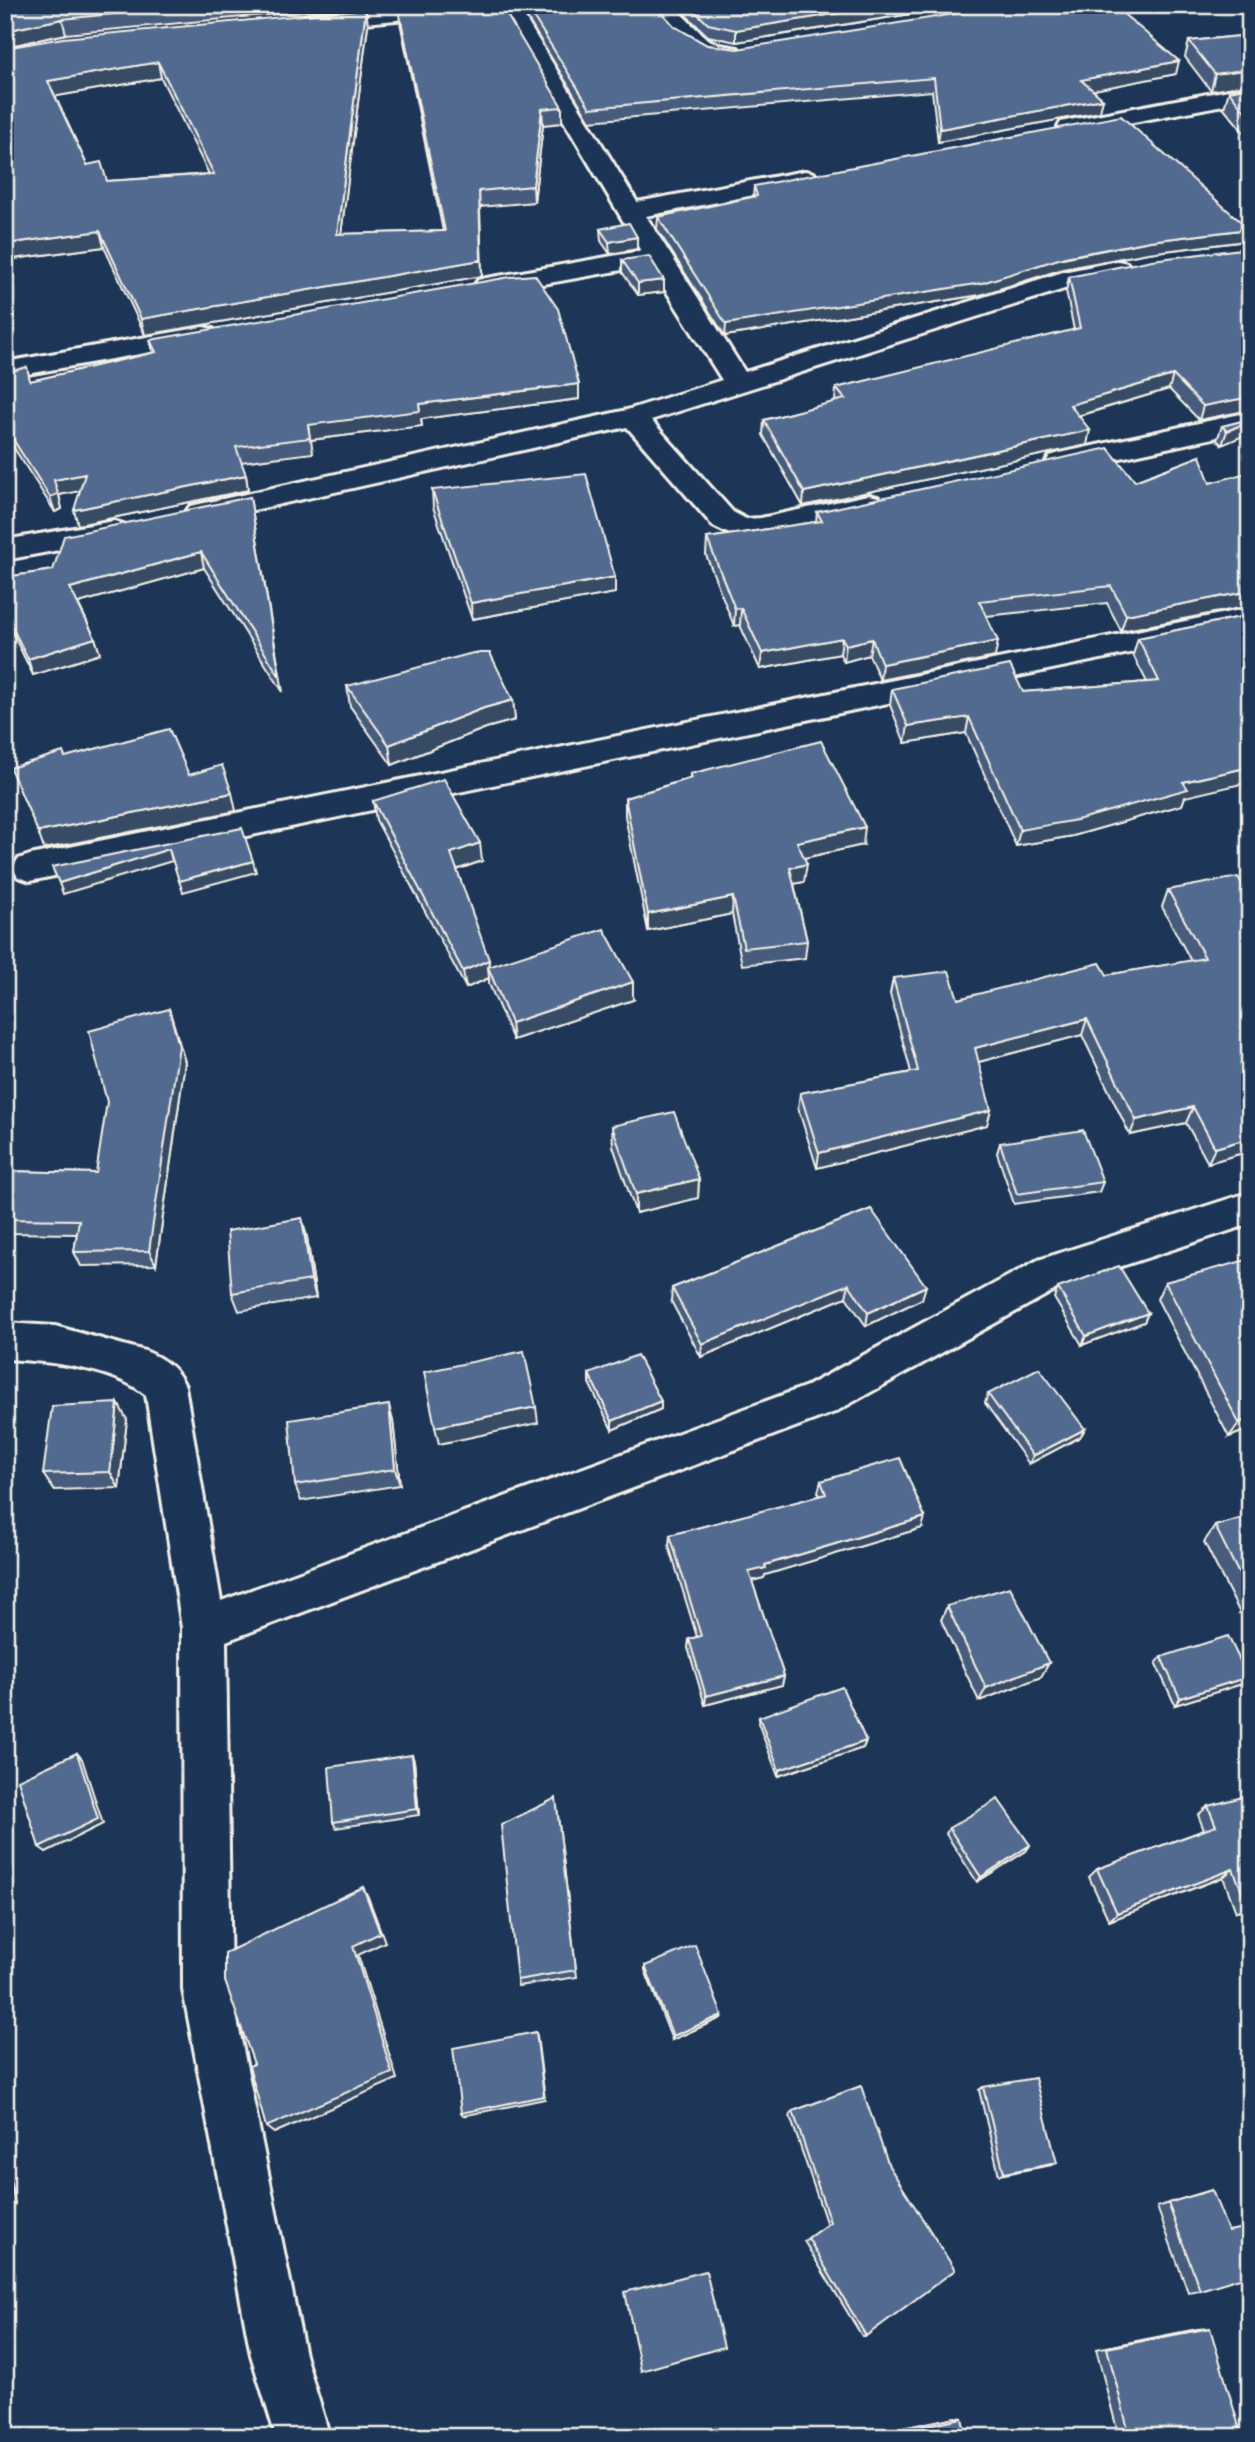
<svg xmlns="http://www.w3.org/2000/svg" width="1255" height="2442" font-family="Dekko,sans-serif">
<rect width="100%" height="100%" fill="#1d3557"/>
<filter id="ink" filterUnits="userSpaceOnUse"><feTurbulence type="fractalNoise" baseFrequency=".0143" numOctaves="2"/><feDisplacementMap in="SourceGraphic" scale="14" xChannelSelector="R" yChannelSelector="G"/><feConvolveMatrix kernelMatrix="1 2 1 2 8 2 1 2 1" color-interpolation-filters="sRGB"/></filter>
<g filter="url(#ink)">
<g fill="none" stroke-linecap="round" stroke-linejoin="round">
<defs>
<path id="street" d="M406 5H490L487 10 479 12 313 28 305 26 302 21 305 16 313 14Z
M495 5H517L637 202 805 171 814 173 817 178 814 183 805 185 646 216 745 372 1063 272 1118 261 1127 263 1131 269 1127 275 1077 285 651 420 733 512 746 519 761 518 868 495 878 497 883 504 878 511 761 538C741 539 730 535 713 526L627 427 200 522 190 520 185 513 190 506 200 504 627 410 722 380 650 265 487 294 478 292 474 286 478 280 487 278 641 251Z
M649 5H672L707 39 720 45 738 48 742 53 738 58C700 67 669 34 649 5Z
M1250 86V100L1070 134 1061 132 1058 127 1061 122 1070 120Z
M203 327 213 329 216 335 213 341 5 378V362Z
M1250 412V430L1060 471 1050 468 1046 462 1050 456 1060 453Z
M114 521 124 524 129 531 124 538 5 560V540Z
M1250 608V628L30 881 18 877 13 868 18 859 30 855Z
M1250 1192V1224L1064 1285 835 1412 226 1641 231 1990 305 2355 330 2437H276L251 2355 183 1990 182 1628 146 1395C114 1368 47 1361 5 1359V1323L55 1326 145 1351C163 1358 177 1368 185 1386L221 1601 807 1386 1038 1260Z"/>
</defs>
<!-- street casing -->
<use href="#street" stroke="#f4f1e8" stroke-width="6"/>
<!-- street -->
<use href="#street" fill="#1d3557" fill-rule="evenodd"/>
</g>
<!-- wall -->
<path fill="#475c7c" stroke="#f4f1e8" stroke-width="2" fill-rule="evenodd" d="M5 5H370L66 34 5 47Z
M519 5H655L674 26 707 45 737 49 1176 74 1093 90 1100 112 938 142 932 91 590 121Z
M675 5H967L736 42 708 36Z
M398 6 562 107V123L543 125 534 202 480 207 482 276 145 335 104 247 5 260V48L368 25 341 234 443 231 400 22ZM161 78 209 174 107 181 87 165 55 96Z
M1250 35 1211 91 1185 57 1189 41Z
M1250 87V140L1224 108 1229 91Z
M754 186 1249 229 1246 241 1148 253 1063 269 980 295 725 336 657 229 658 217 753 197Z
M600 229 637 237V249L610 254 601 241Z
M1250 248V410L1199 420 1169 389 1079 416 1087 445 803 506 763 435 764 420 835 402 836 388 1074 330 1066 291 1069 277Z
M622 260 664 292 638 295 622 272Z
M150 340 579 384V399L421 419 422 426 311 440 313 453 241 462 246 475 248 490 78 525 80 491 59 495 62 509 55 512 5 434V373L31 381 153 353Z
M1250 419 1222 445 1217 440 1222 426Z
M1200 456 1121 631 1107 603 987 616 995 657 880 680 869 655 844 662 840 654 760 669 740 625 734 626 706 555 707 538 816 522 817 512 1135 481Z
M432 490 615 577V593L472 619 433 507Z
M250 497 283 692 204 568 78 603 95 638 100 654 33 675 5 618V577L53 570Z
M1250 615 1182 805 1073 836 1016 846 966 733 905 743 890 705 892 689 1023 692 1147 682 1133 655 1138 638Z
M347 686 513 700 515 720 486 728 392 765 350 706Z
M690 774 863 845 804 858V882L794 884 807 941 805 958 742 965 732 914 648 931 625 816V798L690 778Z
M373 801 482 861 457 870 490 966 633 1000 513 1040 489 984V978L466 988 376 820Z
M1168 890 1250 897V1151L1208 1163 1186 1123 1130 1135 1082 1035 978 1062 987 1125 817 1168 798 1108 800 1093 911 1072 890 994 893 978 958 999 1107 975 1191 961 1162 907Z
M169 1009 185 1062 156 1265 81 1266 74 1252 77 1234 5 1233V1171L96 1173Z
M612 1126 699 1179 698 1198 636 1213 613 1146Z
M1000 1143 1103 1182 1099 1192 1014 1204 997 1153Z
M871 1209 922 1299 866 1326 846 1297 701 1357 671 1301 672 1288Z
M307 1237 316 1298 239 1311 232 1293Z
M1165 1282 1250 1429 1229 1437 1157 1299Z
M1058 1288 1148 1313 1144 1322 1082 1345 1054 1298Z
M589 1374 661 1401V1409L612 1430 589 1383Z
M988 1394 1085 1429 1080 1437 1029 1464 985 1403Z
M127 1420 119 1488 54 1490 43 1474Z
M393 1421 400 1485 301 1501 295 1485Z
M821 1481 922 1528 765 1575 764 1578 752 1581 784 1676 782 1685 705 1705 688 1648 689 1639 697 1637 669 1546 670 1535 820 1496 818 1492Z
M1250 1516V1611L1240 1613 1204 1542 1215 1526Z
M947 1606 1041 1677 979 1701 941 1620Z
M1161 1657 1242 1684 1175 1705 1156 1664Z
M759 1717 866 1741 863 1748 778 1776 758 1723Z
M412 1755 414 1761 419 1815 336 1828 333 1822Z
M1208 1806 1250 1909 1236 1912 1223 1877 1109 1921 1089 1877 1097 1869 1204 1830 1198 1815Z
M557 1807 577 1977 518 1986 517 1980Z
M949 1828 1030 1845 1026 1851 977 1882 946 1834Z
M645 1966 722 2015 721 2018 672 2040 645 1970Z
M537 2036 545 2099 463 2116 461 2113Z
M861 2086 866 2336H862L804 2241 827 2225 790 2116 793 2111Z
M983 2087 1057 2163 1052 2165 999 2175 979 2090Z
M1212 2190 1200 2290 1188 2292 1157 2207Z
M1210 2328 1206 2437H1119L1096 2349 1197 2329Z
M955 2417 962 2418 966 2437H883L882 2432Z"/>
<!-- shaded-wall -->
<path fill="#394b65" stroke="#f4f1e8" stroke-width="2" d="M889 5H967L736 42V30Z
M366 9 368 25 339 250 337 234Z
M62 19 66 34 5 47V31Z
M1179 61 1176 74 1079 93 1081 80Z
M158 62 161 78 52 97 48 81Z
M1250 69V84L1211 91 1215 74Z
M1103 99 1100 112 938 142 940 129Z
M542 109 543 125 534 202 533 186Z
M479 191 482 276 145 335 141 319 481 260Z
M1249 229 1246 241 1148 253 1063 269 980 295 725 336 726 324 1150 241Z
M100 231 104 247 5 260V244Z
M637 237V249L610 254 609 242Z
M664 280V292L638 295V283Z
M1173 375 1169 389 1067 419 1070 405Z
M579 384V399L421 419 422 426 310 440 308 425 419 404Z
M1250 397V410L1199 420 1203 406Z
M1250 421V433L1222 445 1227 431Z
M1090 430 1087 445 803 506 804 492Z
M85 474 90 489 59 495 62 509 55 512 50 497 54 480Z
M246 475 248 490 78 525 74 510Z
M201 552 204 568 75 604 70 588Z
M615 577V593L472 619 471 603Z
M1250 591V606L1121 631 1126 615Z
M741 608 740 625 734 626 735 609Z
M95 638 100 654 33 675 28 659Z
M842 638 840 654 760 669 762 653Z
M872 639 869 655 844 662 846 645Z
M998 641 995 657 880 680 882 664Z
M513 700 515 720 486 728 392 765 389 745 484 708Z
M969 717 966 733 905 743 908 726Z
M1250 767V782L1185 797 1182 805 1073 836 1016 846 1020 830 1183 782Z
M232 793 236 811 44 849 38 832Z
M865 827 863 845 795 860 797 842Z
M480 843 482 861 453 871 451 853Z
M169 849 172 861 63 894 59 883Z
M253 861 256 872 183 892 179 881Z
M807 864 804 882 788 885 790 868Z
M733 897 732 914 648 931V914Z
M489 960 490 973 488 967 489 978 466 988 463 971Z
M633 982V1000L513 1040 511 1023Z
M169 1009 185 1062 156 1265 149 1251Z
M1087 1019 1082 1035 971 1064 975 1048Z
M1193 1107 1186 1123 1130 1135 1136 1120Z
M991 1110 987 1125 817 1168 819 1153Z
M1250 1138V1151L1208 1163 1215 1148Z
M699 1179 698 1198 636 1213V1194Z
M302 1218 307 1237 316 1298 311 1280Z
M849 1284 846 1297 701 1357 702 1344Z
M926 1286 922 1299 866 1326 868 1313Z
M1148 1313 1144 1322 1082 1345 1086 1336Z
M661 1401V1409L612 1430V1421Z
M118 1403 127 1420 119 1488 110 1472Z
M389 1405 393 1421 400 1485 395 1469Z
M536 1407 538 1423 439 1444 435 1427Z
M1250 1418V1429L1229 1437 1239 1423Z
M1085 1429 1080 1437 1029 1464 1033 1456Z
M925 1517 922 1528 765 1575 764 1578 747 1582 749 1572 765 1565Z
M1250 1601V1611L1240 1613Z
M1049 1663 1041 1677 979 1701 986 1688Z
M784 1676 782 1685 705 1705 706 1696Z
M1248 1677 1242 1684 1175 1705 1180 1698Z
M866 1741 863 1748 778 1776 779 1770Z
M77 1753 82 1759 103 1824 46 1852 39 1847Z
M412 1755 414 1761 419 1815 417 1809Z
M1030 1845 1026 1851 977 1882 981 1877Z
M1233 1869 1223 1877 1109 1921 1117 1913Z
M363 1887 368 1897 385 1942 358 1955 397 2079 274 2133 266 2127Z
M1250 1903V1909L1236 1912 1247 1904Z
M722 2015 721 2018 672 2040 673 2036Z
M5 2152 15 2204 5 2208Z"/>
<!-- building -->
<path fill="#526b90" stroke="#f4f1e8" stroke-width="2" fill-rule="evenodd" d="M5 5H204L62 19 5 31Z
M410 5H501L562 107 542 109 533 186 479 191 481 260 141 319 100 231 5 244V48L63 38 366 9 337 234 445 231 398 6ZM158 62 214 174 107 181 101 162 87 165 48 81Z
M526 5H655L674 26 707 45 737 49 1010 5H1113L1179 61 1081 80 1103 99 940 129 934 78 590 108Z
M689 5H889L736 30 708 24Z
M1250 35V69L1215 74 1189 41Z
M1250 87V118L1229 91Z
M1121 116 1249 229 1150 241 1065 257 982 283 726 324 658 217 757 196 754 186Z
M629 223 637 237 609 242 600 229Z
M1250 248V397L1203 406 1173 375 1070 405 1090 430 804 492 764 420 845 399 836 388 1080 328 1069 277 1152 260Z
M649 256 664 280 638 283 622 260Z
M535 275 558 309 579 384 419 404 420 411 308 425 310 438 236 447 246 475 74 510 85 474 54 480 58 494 50 497 5 427V373L27 367 30 381 156 352 150 340 510 277Z
M1250 419V421L1227 431 1222 426Z
M1108 448 1135 481 1200 456 1210 483 1250 472V591L1126 615 1111 586 979 601 998 641 882 664 872 639 846 645 842 638 762 653 741 608 735 609 707 538 822 521 817 512Z
M586 474 615 577 471 603 432 490Z
M250 497 280 677 201 552 70 588 95 638 28 659 5 613V577L53 570 64 536Z
M1250 615V668L1245 669 1250 677V767L1183 782 1188 789 1077 820 1020 830 969 717 908 726 892 689 1010 665 1023 692 1159 681 1138 638Z
M473 653H490L513 700 484 708 389 745 347 686Z
M169 729 189 775 222 765 232 793 38 832 10 768 63 752 65 757Z
M821 741 865 827 797 842 807 864 790 868 807 941 744 948 733 897 648 914 625 798 692 778 690 774Z
M444 779 480 843 451 853 489 960 463 971 373 801Z
M242 828 253 861 179 881 169 849 59 883 52 867Z
M1238 877 1250 897V1138L1215 1148 1193 1107 1136 1120 1087 1019 975 1048 991 1110 819 1153 800 1093 918 1071 893 978 949 971 958 999 1100 963 1107 975 1205 958 1168 890Z
M604 929 633 982 511 1023 488 967Z
M169 1009 179 1046 149 1251 74 1252 79 1220 5 1219V1171L96 1173 107 1102 89 1031Z
M674 1112 699 1179 636 1194 612 1126Z
M1083 1130 1103 1182 1017 1194 1000 1143Z
M871 1209 926 1286 868 1313 849 1284 702 1344 672 1288Z
M302 1218 311 1280 232 1293 227 1231Z
M1250 1259V1418L1239 1423 1165 1282Z
M1119 1266 1148 1313 1086 1336 1058 1288Z
M524 1351 536 1407 435 1427 424 1372Z
M637 1355 661 1401 612 1421 589 1374Z
M1039 1368 1085 1429 1033 1456 988 1394Z
M118 1403 110 1472 43 1474 52 1406Z
M389 1405 395 1469 295 1485 289 1420Z
M900 1458 925 1517 765 1565 766 1568 749 1572 784 1676 706 1696 689 1639 701 1636 670 1535 826 1494 821 1481Z
M1250 1516V1596L1215 1526Z
M1010 1587 1049 1663 986 1688 947 1606Z
M1228 1636 1248 1677 1180 1698 1161 1657Z
M842 1687 866 1741 779 1770 759 1717Z
M77 1753 98 1819 39 1847 18 1780Z
M412 1755 417 1809 333 1822 329 1767Z
M1250 1795V1903L1247 1904 1233 1869 1117 1913 1097 1869 1216 1826 1208 1806Z
M556 1798 576 1970 517 1980 501 1825Z
M998 1799 1030 1845 981 1877 949 1828Z
M363 1887 380 1933 353 1946 392 2073 266 2127 249 2066 254 2064 225 1981V1953Z
M695 1945 722 2015 673 2036 645 1966Z
M536 2032 544 2096 461 2113 453 2048Z
M1035 2078 1057 2163 1004 2173 983 2087Z
M861 2086 889 2166 955 2270 866 2336 808 2238 830 2222 793 2111Z
M5 2186 8 2202 5 2203Z
M1212 2190 1228 2231 1250 2227V2275L1200 2290 1168 2203Z
M706 2271 724 2347 641 2371 625 2292Z
M1210 2328 1240 2430 1206 2437H1130L1107 2348Z
M962 2418 966 2437H889L888 2433Z"/>
</g>
<!-- margin -->
<rect width="1255" height="2442" fill="none" stroke="#1d3557" stroke-width="28"/>
<rect x="14" y="14" width="1227" height="2414" fill="none" stroke="#f4f1e8" stroke-width="2.5" filter="url(#ink)"/>
</svg>
